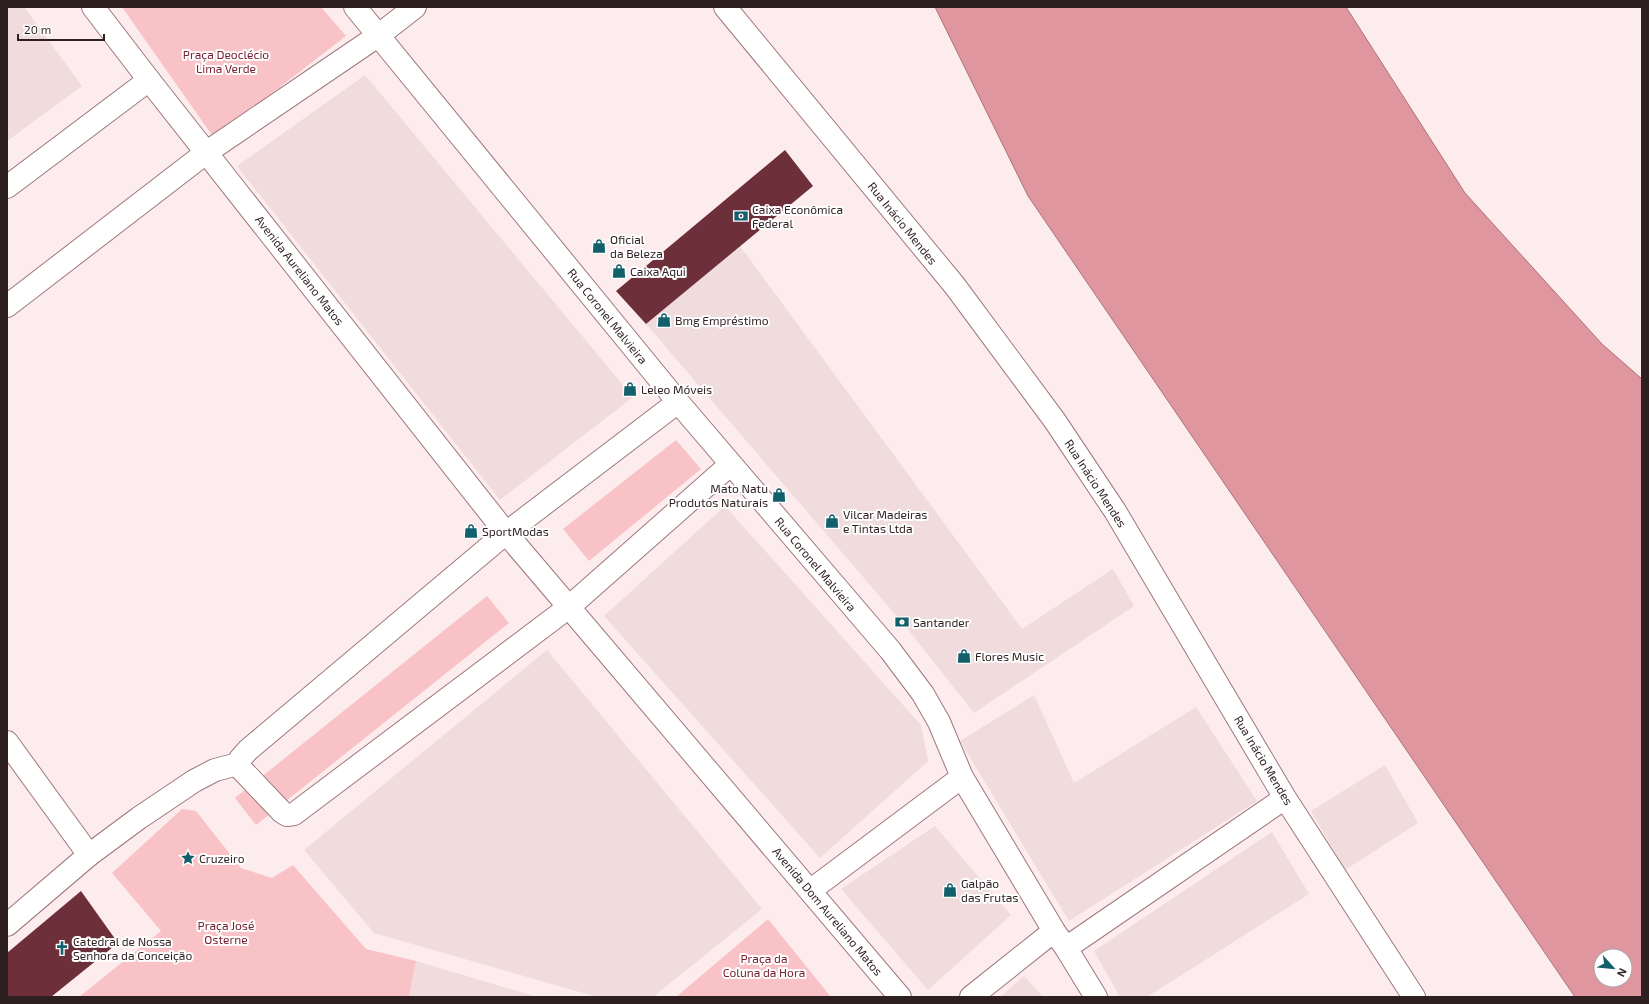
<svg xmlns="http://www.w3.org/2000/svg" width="1649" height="1004" font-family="'Exo 2',sans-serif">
<rect width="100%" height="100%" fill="#fdeced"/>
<!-- built -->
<path fill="#f0dbdd" d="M7 7H24L82 86 7 141Z
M365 75 633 397 500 500 237 166Z
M740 246 1022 629 1113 569 1134 606 974 713 906 627 646 324Z
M725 506 921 725 928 761 820 858 604 616Z
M547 650 762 909 653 997H597L374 933 304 850Z
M1034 695 1074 783 1196 707 1257 801 1069 921 960 741Z
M1385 765 1418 823 1345 870 1311 811Z
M935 826 1011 915 928 990 841 889Z
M1272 832 1309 894 1147 997H1120L1094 951Z
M416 961 537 997H409Z
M1024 976 1043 997H1000Z"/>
<!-- green -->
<path fill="#f9c2c7" d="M122 7H321L346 36 214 138Z
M676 440 701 469 589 561 563 529Z
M487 596 509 623 256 825 235 798Z
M182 809 196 811 241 868 272 878 293 865 366 949 416 961 409 997H79L161 931 112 873Z
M768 919 831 997H676Z"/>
<!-- water -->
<path fill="#e0969f" stroke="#ab7279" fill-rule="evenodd" d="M935 7H1346L1465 193 1602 344 1642 379V997H1575L1028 196ZM1601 956H1625V980H1601Z"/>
<!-- building -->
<path fill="#6d2f39" d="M785 150 813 186 646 324 616 291Z
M81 891 118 943 51 997H7V953Z"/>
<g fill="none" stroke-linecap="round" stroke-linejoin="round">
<defs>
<path id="minor" d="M355 7 678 402 890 650 923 694 939 722 962 777 1054 931 1066 948 1096 997
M725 7 955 286 1055 421 1115 511 1285 798 1414 997
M207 152 379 35 415 7
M506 533 678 402
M569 607 731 464
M811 890 962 777
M1066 948 1285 798
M971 997 1054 931"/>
<path id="tertiary" d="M506 533 248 750 240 759 238 764 243 771 282 812 287 815 294 814 569 607
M89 855 139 818 194 781 215 770 238 764"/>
<path id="secondary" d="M7 187 149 80
M7 306 207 152"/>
<path id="primary" d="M93 7 149 80 506 533 900 997
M7 742 89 855 7 925"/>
</defs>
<!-- minor casing -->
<use href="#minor" stroke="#9e787c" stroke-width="24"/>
<!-- tertiary casing -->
<use href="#tertiary" stroke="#9e787c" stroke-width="24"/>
<!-- secondary casing -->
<use href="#secondary" stroke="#9e787c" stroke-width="24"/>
<!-- primary casing -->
<use href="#primary" stroke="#9e787c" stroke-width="24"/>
<!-- minor -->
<use href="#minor" stroke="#fff" stroke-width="22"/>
<!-- tertiary -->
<use href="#tertiary" stroke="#fff" stroke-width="22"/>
<!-- secondary -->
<use href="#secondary" stroke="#fff" stroke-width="22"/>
<!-- primary -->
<use href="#primary" stroke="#fff" stroke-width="22"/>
</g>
<!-- icons -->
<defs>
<symbol id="bank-bare" viewBox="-9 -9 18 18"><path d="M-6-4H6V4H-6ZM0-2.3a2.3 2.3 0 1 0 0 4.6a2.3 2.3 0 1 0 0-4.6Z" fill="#12606b" stroke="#fefefe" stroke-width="2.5" paint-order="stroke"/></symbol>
<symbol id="shop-bare" viewBox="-9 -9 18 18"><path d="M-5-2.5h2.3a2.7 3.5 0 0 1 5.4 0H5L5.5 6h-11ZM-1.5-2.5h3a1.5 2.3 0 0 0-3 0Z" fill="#12606b" stroke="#fefefe" stroke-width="2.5" paint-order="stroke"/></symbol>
<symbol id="sight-bare" viewBox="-9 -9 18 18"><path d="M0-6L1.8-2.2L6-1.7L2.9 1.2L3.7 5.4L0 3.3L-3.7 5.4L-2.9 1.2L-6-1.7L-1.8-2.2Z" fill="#12606b" stroke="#fefefe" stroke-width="2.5" paint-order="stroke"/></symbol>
<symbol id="church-bare" viewBox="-9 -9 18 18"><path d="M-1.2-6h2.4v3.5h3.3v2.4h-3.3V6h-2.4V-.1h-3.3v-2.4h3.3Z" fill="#12606b" stroke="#fefefe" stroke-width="2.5" paint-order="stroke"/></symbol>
</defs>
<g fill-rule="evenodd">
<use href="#bank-bare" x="731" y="206" width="20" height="20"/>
<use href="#shop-bare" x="589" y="236" width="20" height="20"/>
<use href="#shop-bare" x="609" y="261" width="20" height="20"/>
<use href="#shop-bare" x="654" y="310" width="20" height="20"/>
<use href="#shop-bare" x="620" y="379" width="20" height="20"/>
<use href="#shop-bare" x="769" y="485" width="20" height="20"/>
<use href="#shop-bare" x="822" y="511" width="20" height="20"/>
<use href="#shop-bare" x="461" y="521" width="20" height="20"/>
<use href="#bank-bare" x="892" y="612" width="20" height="20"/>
<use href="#shop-bare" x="954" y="646" width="20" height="20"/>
<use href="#sight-bare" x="178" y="848" width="20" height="20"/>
<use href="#shop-bare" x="940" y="880" width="20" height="20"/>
<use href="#church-bare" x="52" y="938" width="20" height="20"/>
</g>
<g text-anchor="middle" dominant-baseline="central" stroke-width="4" stroke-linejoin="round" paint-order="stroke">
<!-- park labels -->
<g font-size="12" fill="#751f33" stroke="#fefefe">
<text x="226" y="54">Praça Deoclécio<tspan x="226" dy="14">Lima Verde</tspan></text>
<text x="226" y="925">Praça José<tspan x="226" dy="14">Osterne</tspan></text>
<text x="764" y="958">Praça da<tspan x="764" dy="14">Coluna da Hora</tspan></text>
</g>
<!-- poi labels -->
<g font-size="12" fill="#2e1f21" stroke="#fefefe" text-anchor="start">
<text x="752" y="209">Caixa Econômica<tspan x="752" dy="14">Federal</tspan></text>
<text x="610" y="239">Oficial<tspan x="610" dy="14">da Beleza</tspan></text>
<text x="630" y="271">Caixa Aqui</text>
<text x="675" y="320">Bmg Empréstimo</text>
<text x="641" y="389">Leleo Móveis</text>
<text x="768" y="488" text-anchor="end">Mato Natu<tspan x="768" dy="14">Produtos Naturais</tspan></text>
<text x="843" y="514">Vilcar Madeiras<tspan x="843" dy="14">e Tintas Ltda</tspan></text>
<text x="482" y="531">SportModas</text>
<text x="913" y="622">Santander</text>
<text x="975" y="656">Flores Music</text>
<text x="199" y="858">Cruzeiro</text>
<text x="961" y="883">Galpão<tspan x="961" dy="14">das Frutas</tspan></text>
<text x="73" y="941">Catedral de Nossa<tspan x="73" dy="14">Senhora da Conceição</tspan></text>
</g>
<!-- street labels -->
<g font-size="12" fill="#2e1f21" stroke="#fefefe">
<text transform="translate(903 223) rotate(51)">Rua Inácio Mendes</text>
<text transform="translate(300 270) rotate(52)">Avenida Aureliano Matos</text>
<text transform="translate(608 316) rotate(51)">Rua Coronel Malvieira</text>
<text transform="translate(1096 483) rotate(57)">Rua Inácio Mendes</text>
<text transform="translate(816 564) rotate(50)">Rua Coronel Malvieira</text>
<text transform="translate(1264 760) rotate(59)">Rua Inácio Mendes</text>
<text transform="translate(828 911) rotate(50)">Avenida Dom Aureliano Matos</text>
</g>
</g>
<!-- border -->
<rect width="1649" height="1004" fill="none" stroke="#2e1f21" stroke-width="16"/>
<!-- north arrow -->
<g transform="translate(1613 968) rotate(117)"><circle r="19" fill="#fefefe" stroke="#aba5a6"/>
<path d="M0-3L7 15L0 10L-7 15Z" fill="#12606b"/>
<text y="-6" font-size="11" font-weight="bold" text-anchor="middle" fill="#2e1f21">N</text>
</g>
<!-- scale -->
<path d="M18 34v6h86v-6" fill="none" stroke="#2e1f21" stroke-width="2"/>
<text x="24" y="34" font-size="12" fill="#2e1f21" stroke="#fefefe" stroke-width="3" paint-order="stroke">20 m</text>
</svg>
